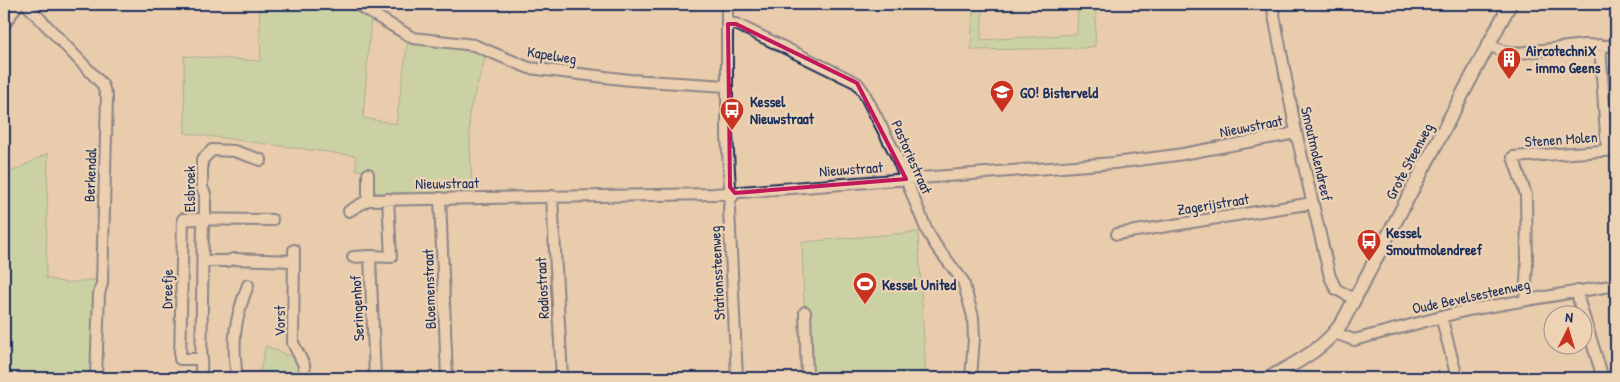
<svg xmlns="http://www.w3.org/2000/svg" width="1620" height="382" font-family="'Patrick Hand',sans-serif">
<rect width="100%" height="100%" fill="#e9ccab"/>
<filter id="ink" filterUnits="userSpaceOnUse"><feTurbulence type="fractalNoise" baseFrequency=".02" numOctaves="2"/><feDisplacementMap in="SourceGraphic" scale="10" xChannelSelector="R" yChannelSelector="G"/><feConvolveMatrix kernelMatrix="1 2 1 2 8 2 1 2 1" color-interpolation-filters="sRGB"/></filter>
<g filter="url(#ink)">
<!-- green -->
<path fill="#a7d899" stroke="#61847c" d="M259 4H349L371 16 363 118 396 124 408 39 429 45H448L487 52 469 113 472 193H375L372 172 356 170V156L185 133 184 56 261 61Z
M1078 4H1096L1095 46 1083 48 971 50 973 6 983 5 981 40 1077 34Z
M48 153 46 278 66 283 98 279 94 378H4V173L6 175Z
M918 232 926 378H809L807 307 804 304 802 242Z
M266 346 296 359 300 369V378H258Z"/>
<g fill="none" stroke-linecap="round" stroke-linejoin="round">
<defs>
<path id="minor" d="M26 4 102 84 107 97 102 283 99 294 96 378
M356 4 413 38 474 45 529 68 630 80 727 86
M727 4V134L730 189 735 193
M1272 4 1296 132 1330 277 1336 289 1354 299
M728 24H736L857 83 863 91 896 155 927 231 936 246 963 281 973 317 974 338 971 378
M4 25 18 4
M1488 45 1511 54 1584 45 1616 46
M1600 45 1607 151
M368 174V200
M735 193 730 200 729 209 737 378
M552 196 562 378
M440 198 447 378
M349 211 368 200 714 194 1114 163 1177 155 1286 135 1296 132
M1117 234 1313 203
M294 250 293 343 304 365 305 378
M353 257 370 256
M203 261H227L234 259 294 261
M1577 291 1579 301 1603 378
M1525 299 1527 264 1526 195 1513 157 1616 150
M805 312 807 378
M1441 316 1457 378
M1335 333 1354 340 1468 310 1616 285
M202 359H180L183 219 272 220
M201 378 203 220 205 216V194L202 188V160L212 150 234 151 261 160
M237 378C232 341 234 321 248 285
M375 378 370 256 391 257 388 199"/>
<path id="major" d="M1269 378C1297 362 1325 349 1343 321L1510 4"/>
</defs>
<!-- minor casing -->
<use href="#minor" stroke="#1b2f5e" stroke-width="14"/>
<!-- major casing -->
<use href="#major" stroke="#1b2f5e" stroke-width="16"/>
<!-- minor -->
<use href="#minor" stroke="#edd3b4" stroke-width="10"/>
<!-- major -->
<use href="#major" stroke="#edd3b4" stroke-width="12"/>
</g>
</g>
<!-- marked area -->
<path d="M0 0H1620V382H0ZM728 24H736L857 83 906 179 735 193 730 187Z" fill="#e9ccab" fill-opacity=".55" fill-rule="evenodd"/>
<path fill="none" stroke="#c2185b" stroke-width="4" stroke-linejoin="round" d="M728 24H736L857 83 906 179 735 193 730 187Z"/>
<!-- icons -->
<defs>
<symbol id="building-pin" viewBox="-11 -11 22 30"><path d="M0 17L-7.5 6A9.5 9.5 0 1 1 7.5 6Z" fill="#c8321e" stroke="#edd3b4"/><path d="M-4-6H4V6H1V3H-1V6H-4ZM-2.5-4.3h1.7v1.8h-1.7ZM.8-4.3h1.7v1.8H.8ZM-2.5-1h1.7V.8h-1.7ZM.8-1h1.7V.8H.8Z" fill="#fff"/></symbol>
<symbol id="school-pin" viewBox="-11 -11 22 30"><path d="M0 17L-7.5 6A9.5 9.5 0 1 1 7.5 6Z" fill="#c8321e" stroke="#edd3b4"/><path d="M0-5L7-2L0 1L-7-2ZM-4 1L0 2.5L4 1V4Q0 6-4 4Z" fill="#fff"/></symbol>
<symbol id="bus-pin" viewBox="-11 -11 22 30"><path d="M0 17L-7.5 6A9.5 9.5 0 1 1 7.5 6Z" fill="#c8321e" stroke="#edd3b4"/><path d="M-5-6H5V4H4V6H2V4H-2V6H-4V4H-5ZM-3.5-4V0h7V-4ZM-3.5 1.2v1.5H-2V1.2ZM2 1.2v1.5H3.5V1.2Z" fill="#fff"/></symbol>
<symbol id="stadium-pin" viewBox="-11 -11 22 30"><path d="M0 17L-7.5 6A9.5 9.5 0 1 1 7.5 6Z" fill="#c8321e" stroke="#edd3b4"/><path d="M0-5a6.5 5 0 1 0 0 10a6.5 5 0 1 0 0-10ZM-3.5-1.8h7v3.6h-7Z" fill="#fff"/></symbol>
</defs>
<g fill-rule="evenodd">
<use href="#building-pin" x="1495" y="45" width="28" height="38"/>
<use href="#school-pin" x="988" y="78" width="28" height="38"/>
<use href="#bus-pin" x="718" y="96" width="28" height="38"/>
<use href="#bus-pin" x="1355" y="227" width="28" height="38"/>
<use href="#stadium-pin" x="851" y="270" width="28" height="38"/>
</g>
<g text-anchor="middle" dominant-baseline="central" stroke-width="4.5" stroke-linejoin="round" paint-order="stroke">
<!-- poi labels -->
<g font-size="15" font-weight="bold" fill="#1b2f5e" stroke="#edd3b4" text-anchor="start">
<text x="1526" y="50">AircotechniX<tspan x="1526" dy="17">- immo Geens</tspan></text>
<text x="1020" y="92">GO! Bisterveld</text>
<text x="750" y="101">Kessel<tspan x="750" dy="17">Nieuwstraat</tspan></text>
<text x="1386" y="232">Kessel<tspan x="1386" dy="17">Smoutmolendreef</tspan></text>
<text x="882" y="284">Kessel United</text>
</g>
<!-- street labels -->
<g font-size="15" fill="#1b2f5e" stroke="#edd3b4">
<text transform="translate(552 55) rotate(9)">Kapelweg</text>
<text transform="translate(1251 126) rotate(-11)">Nieuwstraat</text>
<text transform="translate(1561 139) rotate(-4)">Stenen Molen</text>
<text transform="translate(1317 154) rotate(77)">Smoutmolendreef</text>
<text transform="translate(912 157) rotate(66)">Pastoriestraat</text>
<text transform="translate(1409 161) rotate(-62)">Grote Steenweg</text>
<text transform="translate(851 169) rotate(-4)">Nieuwstraat</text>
<text transform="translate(90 175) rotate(-88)">Berkendal</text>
<text transform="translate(447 183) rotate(-1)">Nieuwstraat</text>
<text transform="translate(189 189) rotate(-90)">Elsbroek</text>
<text transform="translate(1213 204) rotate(-9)">Zagerijstraat</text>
<text transform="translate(717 273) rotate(-93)">Stationssteenweg</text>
<text transform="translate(542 288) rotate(-93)">Radiostraat</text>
<text transform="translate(167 289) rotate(-89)">Dreefje</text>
<text transform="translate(429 289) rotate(-92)">Bloemenstraat</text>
<text transform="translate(1471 296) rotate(-12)">Oude Bevelsesteenweg</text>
<text transform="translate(357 308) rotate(-93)">Seringenhof</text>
<text transform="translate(279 321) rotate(-90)">Vorst</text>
</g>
</g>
<!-- margin -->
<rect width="1620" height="382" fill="none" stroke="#edd3b4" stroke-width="20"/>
<rect x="10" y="10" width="1600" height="362" fill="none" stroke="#1b2f5e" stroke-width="2" filter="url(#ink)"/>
<!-- north arrow -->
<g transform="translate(1568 330) rotate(5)"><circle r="24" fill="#edd3b4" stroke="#999192"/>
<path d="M0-4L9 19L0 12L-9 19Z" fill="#c8321e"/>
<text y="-8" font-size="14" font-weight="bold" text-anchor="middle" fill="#1b2f5e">N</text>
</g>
</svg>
